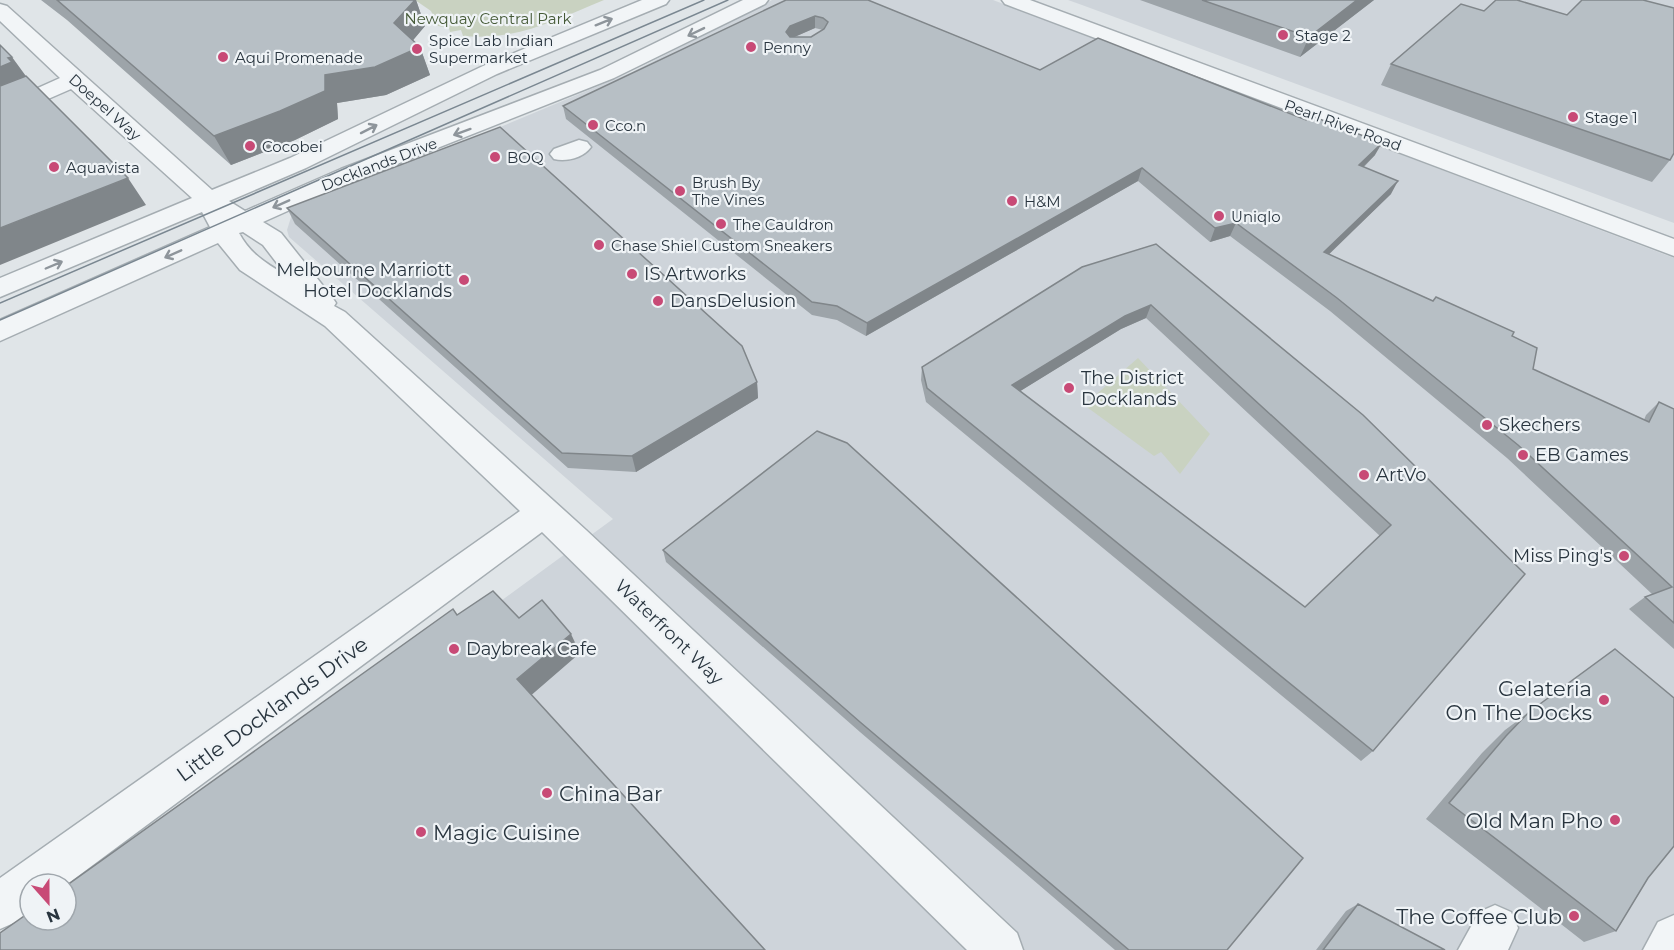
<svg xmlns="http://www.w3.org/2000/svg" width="1674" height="950" font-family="Montserrat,sans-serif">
<rect width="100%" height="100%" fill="#e0e5e8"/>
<!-- built -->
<path fill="#ced4da" d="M772 0H993L1674 258V950H24L613 519 289 237 287 230 292 214 632 72Z
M1068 0H1674V223L1082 5Z"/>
<!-- green -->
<path fill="#c9d2c1" d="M415 0H604C555 20 517 41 463 36L461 30 450 32 449 28 438 26 431 11Z
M1138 358 1210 434 1180 474 1161 452 1154 456 1084 405Z"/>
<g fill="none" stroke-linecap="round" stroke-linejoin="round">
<defs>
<path id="minor" d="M642 0H669L666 4 497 74 306 168 229 201 245 211 341 169 600 70 743 0H768L765 4 614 78 359 179 263 222 281 233 332 297 336 303 334 306 345 312 586 530 1017 933 1023 950H967L542 532 66 885 30 884V912L16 922 0 929V878L520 511 325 326 240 270 218 243 0 341V320L210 227 202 212 0 297V278L192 198 71 89 0 120V105L60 78 0 21V4L7 6 212 190 290 158 483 66ZM243 232 263 245 286 275C267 264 250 254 239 233Z
M1002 0H1030L1674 239V256L1005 4Z
M579 140 587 142 591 147C583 158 566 162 554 159L550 154 554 149Z
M1495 905 1511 912 1518 928 1508 950H1458L1479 912Z
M1674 915V950H1643L1658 922Z"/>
</defs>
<!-- minor casing -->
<use href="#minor" stroke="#a5adb2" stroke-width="3"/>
<!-- minor -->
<use href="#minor" fill="#f2f5f7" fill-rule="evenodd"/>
<!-- tram -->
<path stroke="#7a8791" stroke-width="1.5" d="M0 303 704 0
M0 320 728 0"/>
</g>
<!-- wall -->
<path fill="#9da4a9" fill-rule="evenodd" d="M41 0H416L425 26 413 40 420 47 430 75 386 95 337 103 338 119 295 140 231 165 67 20Z
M786 0 873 2 1040 70 1375 155 1364 167 1391 194 1328 254 1512 336 1533 369 1644 420 1646 415 1659 402 1674 409V649L1629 609 1645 597 1652 594 1507 458 1330 311 1230 236 1210 242 1138 181 866 336 837 320 812 315 566 119 563 106ZM815 28 823 30 811 37H794Z
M1140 0H1374L1300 57Z
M1391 64 1670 160 1652 182 1381 85Z
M287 208 757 382 758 398 636 472 568 468 295 224Z
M1156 244 1525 574 1373 751 1361 761 926 402 921 380 922 367ZM1146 318 1380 536 1305 607 1020 391 1121 329Z
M663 550 1227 950H1115L860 732 666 562Z
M1615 649 1648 878 1616 931 1584 942 1426 819 1482 753 1505 730Z
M1358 904 1445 950H1316L1346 911Z"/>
<!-- shaded-wall -->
<path fill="#80868a" d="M415 0H416L425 26 404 51 394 23Z
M1357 0H1374L1300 57 1309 37Z
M815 16V28L790 39 786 32 790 26Z
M420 47 430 75 386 95 337 103 338 119 295 140 231 165 214 136 325 75Z
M12 57 31 83 0 103V67L8 58Z
M1382 143 1375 155 1352 178 1359 165Z
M1142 168 1138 181 866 336 867 323Z
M128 178 146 205 0 265V228Z
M1398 181 1391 194 1317 266 1324 252Z
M1236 223 1230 236 1210 242 1215 228Z
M1151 305 1146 318 1121 329 1009 398 1012 385 1125 316Z
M757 382 758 398 636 472 632 456Z
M571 634 580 653 528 698 517 679Z"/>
<!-- building -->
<path fill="#b7bfc5" stroke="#80868a" stroke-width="1.5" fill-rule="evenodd" d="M57 0H415L394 23 420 47 375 67 325 75V91L280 111 214 136Z
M786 0H868L1040 70 1098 38 1306 120 1312 116 1382 143 1359 165 1398 181 1324 252 1433 301 1436 297 1514 332 1512 336 1537 348 1533 369 1649 422 1659 402 1674 409V623L1645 597 1672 587 1518 445 1337 298 1236 223 1215 228 1142 168 867 323 837 306 812 302 563 106ZM815 16 823 18 828 22 824 29 811 37H790L786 32 790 26Z
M1202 0H1357L1309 37Z
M1496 0H1517L1567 15 1582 0H1643L1674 8V153L1670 160 1391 64 1461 4 1484 11Z
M0 45 12 57 8 58 12 62 0 67Z
M26 76 128 178 0 228V86Z
M500 127 742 346 757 382 632 456 562 453 287 208Z
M1156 244 1363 415 1525 574 1373 751 927 388 922 367 1082 267ZM1151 305 1391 525 1305 607 1012 385 1125 316Z
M817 431 847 443 1303 858 1227 950H1129L860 722 663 550Z
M493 591 519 618 542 600 571 634 517 679 765 950H0V933L30 912V920H66V886L453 609 457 615Z
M1615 649 1674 698V846L1648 878 1616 931 1449 803 1506 736 1529 712Z
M1358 904 1445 950H1323Z"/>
<!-- one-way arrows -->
<defs><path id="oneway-shaft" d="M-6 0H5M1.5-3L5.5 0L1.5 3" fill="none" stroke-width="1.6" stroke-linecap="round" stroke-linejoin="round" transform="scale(1.5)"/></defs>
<g stroke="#8e959b">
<use href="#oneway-shaft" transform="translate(604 22) rotate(-22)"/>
<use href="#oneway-shaft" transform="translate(696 32) rotate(154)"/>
<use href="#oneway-shaft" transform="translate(369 129) rotate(-27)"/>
<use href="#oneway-shaft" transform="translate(462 132) rotate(160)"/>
<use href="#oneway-shaft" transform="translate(281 204) rotate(156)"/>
<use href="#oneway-shaft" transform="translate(173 254) rotate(156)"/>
<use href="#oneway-shaft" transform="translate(54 265) rotate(-23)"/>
</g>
<!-- markers -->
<g fill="#c84a76" stroke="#eff3f6" stroke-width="2">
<circle cx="1283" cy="35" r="6"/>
<circle cx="751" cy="47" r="6"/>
<circle cx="417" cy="49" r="6"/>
<circle cx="223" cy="57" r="6"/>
<circle cx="1573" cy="117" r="6"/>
<circle cx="593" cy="125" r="6"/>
<circle cx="250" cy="146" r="6"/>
<circle cx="495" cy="157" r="6"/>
<circle cx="54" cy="167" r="6"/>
<circle cx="680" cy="191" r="6"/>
<circle cx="1012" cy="201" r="6"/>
<circle cx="1219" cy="216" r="6"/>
<circle cx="721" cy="224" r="6"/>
<circle cx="599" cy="245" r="6"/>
<circle cx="632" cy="274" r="6"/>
<circle cx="464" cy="280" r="6"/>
<circle cx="658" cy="301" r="6"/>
<circle cx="1069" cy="388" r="6"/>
<circle cx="1487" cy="425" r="6"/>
<circle cx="1523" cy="455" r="6"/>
<circle cx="1364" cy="475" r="6"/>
<circle cx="1624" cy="556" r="6"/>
<circle cx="454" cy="649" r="6"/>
<circle cx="1604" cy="700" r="6"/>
<circle cx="547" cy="793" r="6"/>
<circle cx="1615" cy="820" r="6"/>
<circle cx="421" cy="832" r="6"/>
<circle cx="1574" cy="916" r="6"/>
</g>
<g text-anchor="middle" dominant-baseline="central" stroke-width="4.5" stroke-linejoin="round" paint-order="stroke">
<!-- far-park labels -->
<g font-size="15" fill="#455a37" stroke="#eff3f6">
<text x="488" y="18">Newquay Central Park</text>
</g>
<!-- far-poi labels -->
<g font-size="15" fill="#29353f" stroke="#eff3f6" text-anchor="start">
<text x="1295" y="35">Stage 2</text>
<text x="429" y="40">Spice Lab Indian<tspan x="429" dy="17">Supermarket</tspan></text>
<text x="763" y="47">Penny</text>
<text x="235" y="57">Aqui Promenade</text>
<text x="1585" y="117">Stage 1</text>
<text x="605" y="125">Cco.n</text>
<text x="262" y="146">Cocobei</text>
<text x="507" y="157">BOQ</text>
<text x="66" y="167">Aquavista</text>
<text x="692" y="182">Brush By<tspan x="692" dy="17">The Vines</tspan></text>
<text x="1024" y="201">H&amp;M</text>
<text x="1231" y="216">Uniqlo</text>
<text x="733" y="224">The Cauldron</text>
<text x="611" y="245">Chase Shiel Custom Sneakers</text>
</g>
<!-- far-street labels -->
<g font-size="15" fill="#29353f" stroke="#eff3f6">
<text transform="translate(105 107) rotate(42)">Doepel Way</text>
<text transform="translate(1343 125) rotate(20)">Pearl River Road</text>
<text transform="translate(379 164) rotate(-21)">Docklands Drive</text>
</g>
<!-- poi labels -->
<g font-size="18" fill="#29353f" stroke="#eff3f6" text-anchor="start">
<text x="452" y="270" text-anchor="end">Melbourne Marriott<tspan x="452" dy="21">Hotel Docklands</tspan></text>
<text x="644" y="274">IS Artworks</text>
<text x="670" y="301">DansDelusion</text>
<text x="1081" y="378">The District<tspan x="1081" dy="21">Docklands</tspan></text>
<text x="1499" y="425">Skechers</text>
<text x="1535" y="455">EB Games</text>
<text x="1376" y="475">ArtVo</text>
<text x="1612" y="556" text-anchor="end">Miss Ping's</text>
<text x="466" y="649">Daybreak Cafe</text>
</g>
<!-- street labels -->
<g font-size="18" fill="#29353f" stroke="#eff3f6">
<text transform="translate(669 632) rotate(44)">Waterfront Way</text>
</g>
<!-- near-poi labels -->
<g font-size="21" fill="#29353f" stroke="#eff3f6" text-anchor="end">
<text x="1592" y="688">Gelateria<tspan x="1592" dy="24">On The Docks</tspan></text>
<text x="559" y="793" text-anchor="start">China Bar</text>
<text x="1603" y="820">Old Man Pho</text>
<text x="433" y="832" text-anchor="start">Magic Cuisine</text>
<text x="1562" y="916">The Coffee Club</text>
</g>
<!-- near-street labels -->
<g font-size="21" fill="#29353f" stroke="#eff3f6">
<text transform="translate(272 709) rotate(-36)">Little Docklands Drive</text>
</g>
</g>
<!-- north arrow -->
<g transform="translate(48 902) rotate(159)"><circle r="28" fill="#eff3f6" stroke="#a0a7ad" stroke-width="1.5"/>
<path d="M0-4.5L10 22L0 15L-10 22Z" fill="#c84a76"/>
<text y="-9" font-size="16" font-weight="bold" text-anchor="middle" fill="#29353f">N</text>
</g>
</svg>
